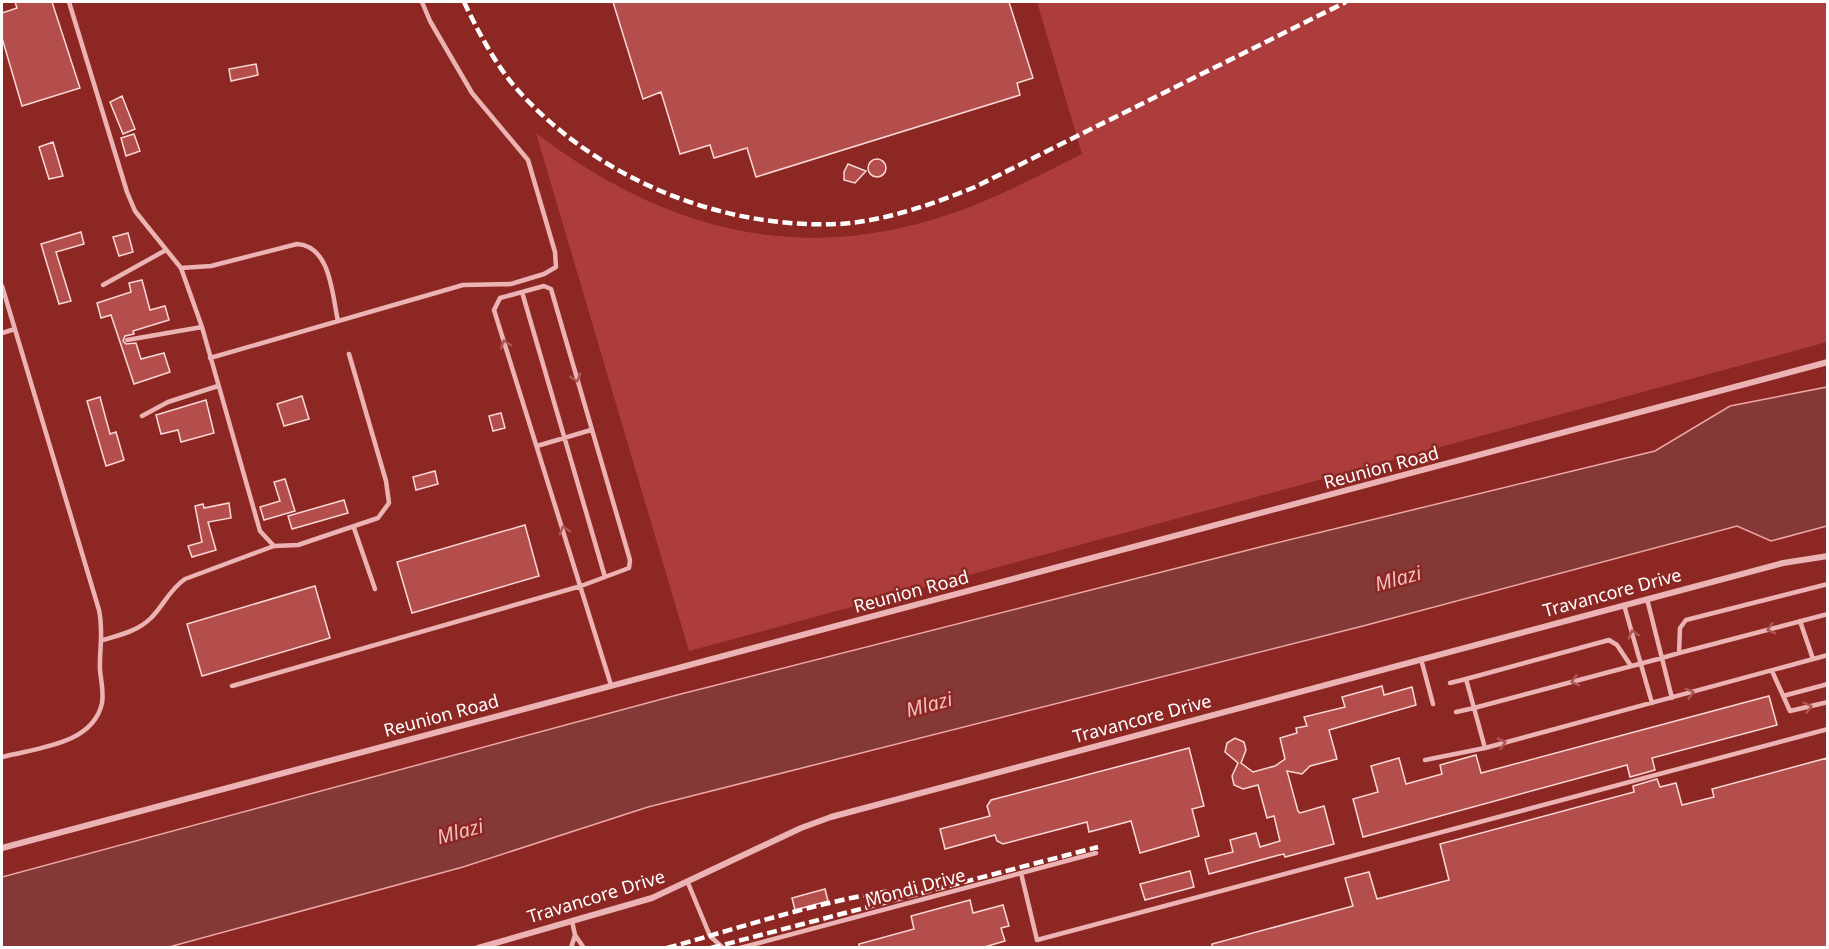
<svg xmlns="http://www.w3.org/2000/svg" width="1829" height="949" font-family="'Noto Sans',sans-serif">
<rect width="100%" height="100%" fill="#8d2724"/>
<!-- green -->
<path fill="#ac3d3c" d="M1037 2H1827V342L689 651 536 133C654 223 782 263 928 221 981 206 1032 179 1082 154Z"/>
<!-- water -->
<path fill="#853937" stroke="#eca7a7" stroke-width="1.5" d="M1827 387V526L1771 541 1737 526 1363 626 648 807 463 867 169 947H2V877L677 695 1264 546 1655 451 1730 406Z"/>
<!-- building -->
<path fill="#b44e4c" stroke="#f8d8d7" stroke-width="1.5" d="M15 2H52L80 88 22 106 2 38V13L17 8Z
M613 2H1009L1033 78 1017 83 1020 95 756 177 747 148 714 158 710 145 680 154 661 92 643 99Z
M256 64 258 75 231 81 229 69Z
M122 96 135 129 123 134 110 102Z
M134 134 140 151 126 156 121 138Z
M53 142 63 176 49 179 39 147Z
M868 168a9 9 0 1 1 18 0a9 9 0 1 1-18 0Z
M848 164 866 171 855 183 844 180V172Z
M81 232 84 244 56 252 71 301 59 304 41 244Z
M128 233 133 252 119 256 113 237Z
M142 280 150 310 165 306 169 320 133 331 134 334 125 336 123 341 126 344 136 343 141 359 164 353 170 372 134 384 111 315 101 318 97 303 131 292 129 283Z
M302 396 309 419 284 426 277 404Z
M100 397 110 434 116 432 124 460 106 466 87 401Z
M206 400 214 433 181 442 178 430 161 434 156 415Z
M501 413 505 428 493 431 489 416Z
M435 471 438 484 416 490 413 477Z
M285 479 295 511 264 520 260 507 280 501 274 482Z
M344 500 348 513 292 529 288 516Z
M229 503 231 518 208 522 216 550 192 557 188 546 202 542 195 506 203 504 204 508Z
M525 525 539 576 412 613 397 562Z
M315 586 330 638 202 676 187 624Z
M1382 686 1384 695 1412 687 1416 705 1329 730 1337 759 1310 766 1302 774 1287 771 1298 811 1300 813 1324 806 1334 844 1285 857 1284 854 1279 855 1209 874 1205 859 1233 852 1230 840 1256 833 1260 847 1280 841 1274 816 1267 818 1258 785 1243 789 1234 785 1232 776 1238 763 1225 752 1227 743 1235 738 1244 742 1246 750 1241 763 1253 772 1275 766 1285 759 1280 738 1297 733 1296 728 1307 726 1304 717 1345 707 1342 697Z
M1769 696 1777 725 1652 758 1655 770 1630 777 1627 765 1363 837 1353 799 1378 792 1371 766 1399 758 1406 784 1442 774 1440 765 1476 755 1481 773Z
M1189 748 1204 806 1192 809 1199 836 1140 853 1131 821 1089 832 1087 822 1003 844 997 841 995 835 945 849 940 829 990 816 987 806 991 800Z
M1827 758V948H1212V944L1353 906 1345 878 1369 872 1377 899 1449 880 1440 844 1634 792 1633 786 1657 779 1660 787 1676 783 1682 805 1714 797 1712 789Z
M1190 871 1194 887 1145 900 1140 884Z
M825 889 828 901 795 910 792 898Z
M970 900 973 913 1003 905 1009 926 1001 928 1005 941 981 948H859V944L914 929 911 916Z"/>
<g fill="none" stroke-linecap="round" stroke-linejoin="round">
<!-- service -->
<path stroke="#ebb3b3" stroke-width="4.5" d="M69 2 127 192 135 211 181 268
M103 285 166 250
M2 286 99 610C104 635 99 648 100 670 101 681 104 692 102 703 93 745 36 748 2 757
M522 292 605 577
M2 333 15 329
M127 340 202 327
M210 358 463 285 511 284 544 274 556 267 555 252 528 160 472 93 430 21 422 2
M142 416 168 402 218 386
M537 446 591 430
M354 528 375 589
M274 546 260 531 202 327 181 268 211 266 297 244C331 246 332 295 338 321
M1647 599 1672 698
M1624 605 1652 703
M1800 621 1813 659
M103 640C120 635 138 631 151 618 164 605 169 590 185 579L274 546 298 545 378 518 389 503 386 481 349 354
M1679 653 1680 628 1686 620 1828 584
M1421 659 1433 704
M1631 666 1617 645 1609 640 1466 679 1474 708 1662 658 1679 653 1828 614
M1772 671 1790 711 1828 702
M1450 683 1466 679
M232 686 581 586 629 568 630 560 551 289 544 286 500 298 494 310 611 685
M1783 696 1828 684
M1456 712 1474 708 1485 748 1828 655
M1425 760 1485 748
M1021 873 1037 940 1828 729
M688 883 710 936 723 948
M572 921 575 935 584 948
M571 948 575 935
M740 948 1096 853"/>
<!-- minor -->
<path stroke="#ebb3b3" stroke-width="6" d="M2 848 1828 362
M478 948 652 898 801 828 831 817 1783 563 1828 556"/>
<!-- rail -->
<path stroke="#fff" stroke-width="4.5" stroke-dasharray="10 4.5" stroke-linecap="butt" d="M464 2C478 31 494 62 515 87 595 178 719 229 839 224 885 221 933 204 975 187L1346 2
M667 948C750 925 834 896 920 887
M711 948 1098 847"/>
</g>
<!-- one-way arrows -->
<defs><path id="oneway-chevron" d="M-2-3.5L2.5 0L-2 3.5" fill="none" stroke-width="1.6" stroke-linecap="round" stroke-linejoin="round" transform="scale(1.5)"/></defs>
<g stroke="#ae5856">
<use href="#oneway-chevron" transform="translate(505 344) rotate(-108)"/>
<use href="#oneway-chevron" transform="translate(576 378) rotate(74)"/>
<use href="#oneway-chevron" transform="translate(564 530) rotate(-107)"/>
<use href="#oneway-chevron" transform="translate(1771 629) rotate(165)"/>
<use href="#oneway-chevron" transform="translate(1633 634) rotate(-107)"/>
<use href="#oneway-chevron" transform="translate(1575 681) rotate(165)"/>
<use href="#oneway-chevron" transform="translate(1690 693) rotate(-15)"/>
<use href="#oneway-chevron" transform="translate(1808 707) rotate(-15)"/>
<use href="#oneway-chevron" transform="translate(1502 743) rotate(-15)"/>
</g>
<g text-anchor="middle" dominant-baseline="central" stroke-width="5" stroke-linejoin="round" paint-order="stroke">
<!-- street labels -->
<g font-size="18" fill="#fff" stroke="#8d2724">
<text transform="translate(1381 467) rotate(-15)">Reunion Road</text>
<text transform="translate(911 591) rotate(-15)">Reunion Road</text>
<text transform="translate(1612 592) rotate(-15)">Travancore Drive</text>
<text transform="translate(441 715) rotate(-15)">Reunion Road</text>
<text transform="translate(1142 718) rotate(-15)">Travancore Drive</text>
<text transform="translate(915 887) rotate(-15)">Mondi Drive</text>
<text transform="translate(596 896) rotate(-17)">Travancore Drive</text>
</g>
<!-- water labels -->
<g font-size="20" font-style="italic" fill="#f2bfbf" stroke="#8d2724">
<text transform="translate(1398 578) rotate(-15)">Mlazi</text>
<text transform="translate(929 704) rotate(-15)">Mlazi</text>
<text transform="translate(460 831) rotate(-15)">Mlazi</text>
</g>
</g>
<!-- border -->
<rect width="1829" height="949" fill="none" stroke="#ffffff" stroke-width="6"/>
</svg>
